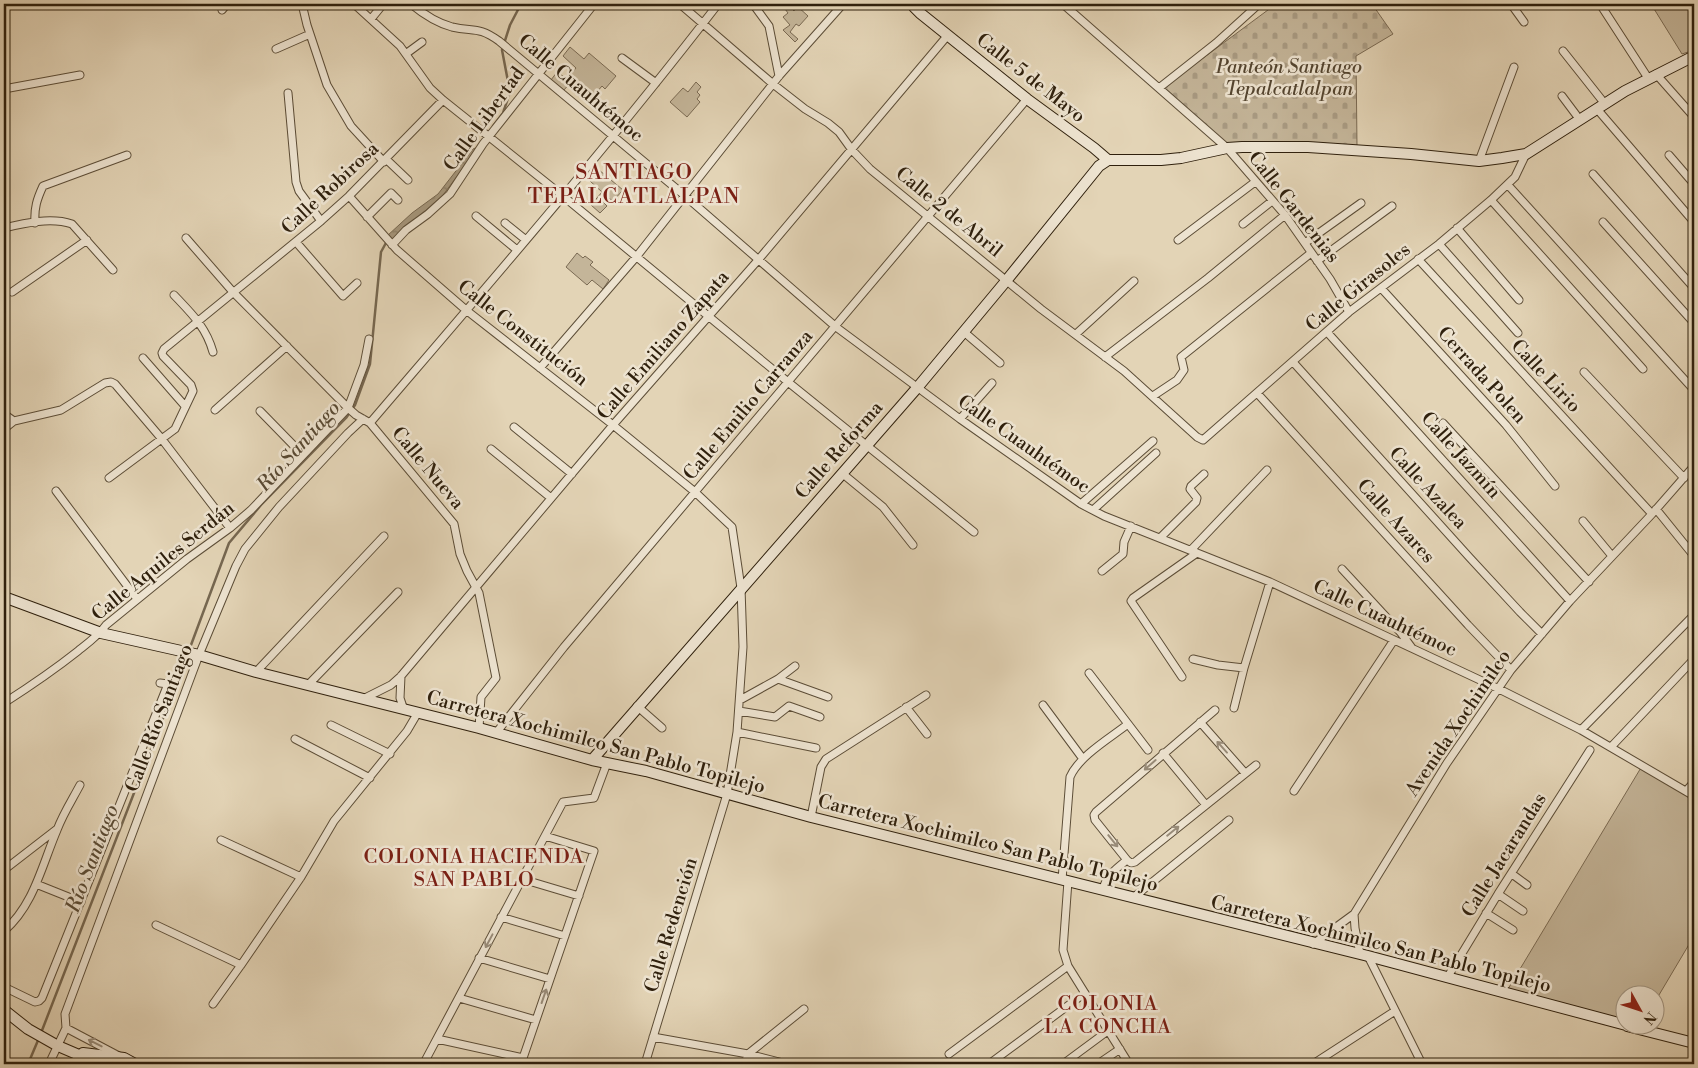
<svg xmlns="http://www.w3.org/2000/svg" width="1698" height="1068" font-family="'Libre Bodoni',serif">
<defs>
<pattern id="cemetery-stones" width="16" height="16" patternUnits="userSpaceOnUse" patternTransform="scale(1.25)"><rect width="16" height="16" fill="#c4b599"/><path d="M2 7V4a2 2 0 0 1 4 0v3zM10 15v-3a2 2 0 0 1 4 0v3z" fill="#a99b83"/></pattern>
<pattern id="water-ripples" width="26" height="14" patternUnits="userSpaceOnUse" patternTransform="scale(1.25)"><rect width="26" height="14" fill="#a6977d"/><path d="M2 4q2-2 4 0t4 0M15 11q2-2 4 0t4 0" fill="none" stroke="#887b65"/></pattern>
</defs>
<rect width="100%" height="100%" fill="#e3d4b6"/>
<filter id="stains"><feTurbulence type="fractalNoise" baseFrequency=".004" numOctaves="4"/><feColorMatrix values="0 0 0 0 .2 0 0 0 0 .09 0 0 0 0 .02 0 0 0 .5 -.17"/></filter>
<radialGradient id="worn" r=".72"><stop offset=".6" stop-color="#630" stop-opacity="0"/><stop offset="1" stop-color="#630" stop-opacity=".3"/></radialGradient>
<!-- grass -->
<path fill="#c4b599" stroke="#7a6a53" d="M1651 4H1694V50L1682 54Z
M788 5 794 11 797 6 808 16 799 26 796 24 790 32 798 39 795 42 783 30 790 25 783 17 788 13 785 9Z
M570 47 584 59 589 53 616 76 605 89 602 86 596 93 599 96 594 103 570 83 564 90 551 80 557 72 567 79 576 68 563 56Z
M696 82 701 87 697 92 700 95 697 99 700 102 687 117 670 102 683 88 688 92Z
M599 170 623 190 613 201 607 197 603 202 607 206 600 213 591 205 602 192 590 181Z
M577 253 583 258 585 256 593 262 590 265 609 280 603 289 592 280 587 285 566 267Z
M1642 766 1694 798V936L1656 1000V996H1626L1625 1022 1505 994Z"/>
<!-- cemetery -->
<path fill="url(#cemetery-stones)" stroke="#7a6a53" d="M1276 4H1372L1393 34 1356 56 1357 146 1224 144 1164 87Z"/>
<!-- water -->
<path fill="url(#water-ripples)" stroke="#766750" d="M478 147 476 151 443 195 391 241 387 236 412 213 438 194 473 149Z"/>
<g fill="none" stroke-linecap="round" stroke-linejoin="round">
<!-- stream -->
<path stroke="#766750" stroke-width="2.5" d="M493 126 503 113 510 92 502 50 510 25 521 4
M191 645 229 543 261 505 346 418 355 405 370 364 381 252 387 241
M41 1033 184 664
M28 1064 39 1038"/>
<defs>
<path id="street" d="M302 4 307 25 327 85 351 126 384 162
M354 4 400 46 430 88 443 100 563 196 788 382 974 532
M411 4C422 13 437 23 452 27 474 32 478 26 499 41L684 195 836 327 960 419 1081 504 1104 516 1270 582 1497 688 1581 730 1694 796
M680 4 773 84 805 109 828 123 839 132 852 150 870 169 1041 309 1124 371 1197 437 1203 440 1349 312 1439 244 1491 200 1515 177 1526 154
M753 4 769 26 779 76
M1063 4 1227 148 1285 215 1330 279 1349 312
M1511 4 1524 22
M1600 4 1648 78
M222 10 227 4
M371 19 380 8
M276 49 310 34
M1563 51 1605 104
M407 53 422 42
M622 58 656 83
M1656 74 1694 117
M1159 88 1216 43 1259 4
M4 89 80 75
M288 93 296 182 299 191 321 221
M1562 96 1580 120
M1597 109 1694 222
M1669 155 1694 184
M386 159 408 180
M1479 161 1514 67
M1593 174 1694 288
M1508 185 1694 390
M349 196 397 250 466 310 613 425 695 492 732 527 741 588 743 647 737 732 727 794 645 1064
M1491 200 1643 369
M476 216 517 250
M367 217 391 193 398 200
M1603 222 1694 323
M35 223C34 208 37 199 43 186L127 155
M505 223 526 240
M1243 224 1272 201
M4 228C25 223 51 217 72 224L113 270
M1457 228 1519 300
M186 238 233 292 348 408 364 365 369 339
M1178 240 1255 182
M296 242 343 296 357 283
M1305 243 1361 203
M1439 244 1518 333
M392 245 406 230 428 214 450 194 483 144 594 4
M1418 259 1652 514
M1317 261 1392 206
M1381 288 1506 425 1555 486
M12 292 87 240
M174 295C192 314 206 327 213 352
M964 332 1000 363
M1327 332 1570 601
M1076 334 1134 281
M1105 357 1208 278 1285 215
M143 358 185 406
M1293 362 1470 558 1520 612 1542 634
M540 368 637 256 779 76 843 4
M1584 372 1684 478
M1257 393 1468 625 1511 670
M1153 396 1177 380 1184 370 1181 357 1311 253
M215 410 287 346
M260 411 302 454
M4 414 14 421 61 410 105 383 111 382 115 384 161 438 230 528
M960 419 992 383
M370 423C488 285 607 148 718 4
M1443 423 1589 582
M514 427 572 474
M4 429 14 421
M491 449 551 498
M843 474 883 507 913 545
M109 478 175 429 193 391 191 385 163 356 162 353 164 349 321 221 349 196 443 100
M56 491 137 599
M1081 504 1153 441
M1656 509 1694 556
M1093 510 1156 453
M1583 521 1612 556
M1160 538 1196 502 1197 498 1190 489 1191 486 1204 474
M1191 550 1267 470
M1342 569 1401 633 1412 648
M1102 571 1123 554 1124 542 1131 526
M1193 659 1218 665 1244 668
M256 672 384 536
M1089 673 1148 750
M401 676 400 698 404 710
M1182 677 1131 601 1133 598 1197 553
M778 679 828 697
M308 685 398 592
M363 699 391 685 401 676 613 425 759 259 948 35
M740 700 778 679 795 666
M4 703C29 687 54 670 78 651 88 643 99 635 106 625L187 559 230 528 251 510 348 408 356 415 370 423 454 524 460 554 467 571 479 593 496 678 481 697 479 728
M1043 705 1083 759
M637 706 662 728
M906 707 927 734
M1234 708 1244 668 1270 582
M1215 710 1096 812 1094 815 1095 820 1127 860 1131 863 1135 862 1256 765
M739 711 775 717 789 706 820 717
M1200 722 1245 773
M331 725 390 754
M1581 730 1694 615
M737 732 816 748
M496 733 564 647 1027 99
M295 739 370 778
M1611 747 1694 659
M1163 753 1206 805
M1294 791 1394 640
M1686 791 1694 782
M811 817 821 767 826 759 926 695
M221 840 301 877
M4 870 57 829
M1512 874 1527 885
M522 879 579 896
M1062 880 1070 777C1079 756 1110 738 1128 724
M1068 881 1063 950 1068 966 1129 1064
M36 884 81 902
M1103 889C1106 876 1117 868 1127 860
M1498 894 1523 911
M1134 897 1229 820
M1486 913 1513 930
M501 917 565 936
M156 925 241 965
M4 931C34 905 42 865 57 830 63 814 72 800 80 785
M1313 944 1354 914
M1360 954 1355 928 1354 914 1447 763 1511 670 1570 601 1652 514 1694 466
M1368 956 1422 1064
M479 958 550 979
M1447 978 1498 894 1590 750
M4 987 35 1002 39 1001 42 998 168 684 160 683
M459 998 536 1020
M213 1004 241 965 301 877 334 821 407 731 417 714
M66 1028 119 1056
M4 1037V1044
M653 1037 748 1054 787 1064
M437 1039 523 1058 594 851 545 836
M949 1054 1068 966
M425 1061 563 802 594 798 607 763
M49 1064 66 1028 65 1014 199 655 236 566 245 549 279 507 348 433 363 419
M745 1064 748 1054 804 1009
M989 1064 1085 993
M1063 1064 1109 1030
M1098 1064 1120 1049
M1313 1064 1395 1011"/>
<path id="secondary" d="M916 4 914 7 920 13 1027 99 1094 148 1108 160
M1108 160H1161L1181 158 1227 148 1242 147H1308L1411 154 1479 161 1502 158 1526 154 1625 91 1694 56
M4 597 101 633 199 655 256 672 479 728 592 760 646 771 811 817 1368 956 1626 1025
M592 760 917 388 1006 281 1099 166 1108 160
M4 1010 28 1029 58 1046 100 1064
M1627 1026 1694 1043
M83 1053 124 1058 135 1064"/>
</defs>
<!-- street casing -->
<use href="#street" stroke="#5c4d37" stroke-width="9"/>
<!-- secondary casing -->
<use href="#secondary" stroke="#2f200d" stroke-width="12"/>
<!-- street -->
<use href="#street" stroke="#ede3d0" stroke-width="7"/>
<!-- secondary -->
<use href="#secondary" stroke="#ede3d0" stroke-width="10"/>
</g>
<!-- one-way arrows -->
<defs><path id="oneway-shaft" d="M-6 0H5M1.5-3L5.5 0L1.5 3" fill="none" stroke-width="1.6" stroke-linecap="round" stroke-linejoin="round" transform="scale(1.25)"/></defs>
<g stroke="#988b78">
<use href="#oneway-shaft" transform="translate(1222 747) rotate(-132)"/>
<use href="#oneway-shaft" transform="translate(1150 765) rotate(139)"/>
<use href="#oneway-shaft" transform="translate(1173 831) rotate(-39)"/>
<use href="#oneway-shaft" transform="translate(1113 841) rotate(51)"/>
<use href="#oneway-shaft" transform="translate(489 941) rotate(118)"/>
<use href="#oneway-shaft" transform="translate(544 996) rotate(-71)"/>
<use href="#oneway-shaft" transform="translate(95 1043) rotate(-153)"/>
</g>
<g text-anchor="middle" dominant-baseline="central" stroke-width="5" stroke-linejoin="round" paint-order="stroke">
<!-- park labels -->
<g font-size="19" font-style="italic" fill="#544530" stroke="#ede3d0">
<text x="1289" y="67">Panteón Santiago<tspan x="1289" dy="22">Tepalcatlalpan</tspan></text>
</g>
<!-- street labels -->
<g font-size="19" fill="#2f200d" stroke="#ede3d0">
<text transform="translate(1031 78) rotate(38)">Calle 5 de Mayo</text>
<text transform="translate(581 88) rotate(40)">Calle Cuauhtémoc</text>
<text transform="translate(484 119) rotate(-54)">Calle Libertad</text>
<text transform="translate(330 188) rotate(-43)">Calle Robirosa</text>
<text transform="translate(1294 207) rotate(52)">Calle Gardenias</text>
<text transform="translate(949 212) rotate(39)">Calle 2 de Abril</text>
<text transform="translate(1358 287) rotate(-39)">Calle Girasoles</text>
<text transform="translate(523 333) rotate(38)">Calle Constitución</text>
<text transform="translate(663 345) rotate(-49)">Calle Emiliano Zapata</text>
<text transform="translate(1482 375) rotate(48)">Cerrada Polen</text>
<text transform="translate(1546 376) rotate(47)">Calle Lirio</text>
<text transform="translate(748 405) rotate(-50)">Calle Emilio Carranza</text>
<text transform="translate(1024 444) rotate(35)">Calle Cuauhtémoc</text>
<text transform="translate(839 450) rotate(-49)">Calle Reforma</text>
<text transform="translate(1461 455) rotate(48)">Calle Jazmín</text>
<text transform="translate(428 468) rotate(50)">Calle Nueva</text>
<text transform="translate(1428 488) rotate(47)">Calle Azalea</text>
<text transform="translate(1396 521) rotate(48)">Calle Azares</text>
<text transform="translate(163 561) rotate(-39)">Calle Aquiles Serdán</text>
<text transform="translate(1385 618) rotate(25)">Calle Cuauhtémoc</text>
<text transform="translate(159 718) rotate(-69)">Calle Río Santiago</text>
<text transform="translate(1458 723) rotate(-56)">Avenida Xochimilco</text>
<text transform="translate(596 742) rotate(15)">Carretera Xochimilco San Pablo Topilejo</text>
<text transform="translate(988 843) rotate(14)">Carretera Xochimilco San Pablo Topilejo</text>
<text transform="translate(1504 855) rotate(-58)">Calle Jacarandas</text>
<text transform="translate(671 925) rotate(-73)">Calle Redención</text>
<text transform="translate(1381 944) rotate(14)">Carretera Xochimilco San Pablo Topilejo</text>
</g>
<!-- water labels -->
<g font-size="20" font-style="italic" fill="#594a34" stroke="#ede3d0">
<text transform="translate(299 447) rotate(-48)">Río Santiago</text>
<text transform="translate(93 859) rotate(-69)">Río Santiago</text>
</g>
<!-- neighbourhood labels -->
<g font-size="20" letter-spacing="1" fill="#7a1f14" stroke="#ede3d0">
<text x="474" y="857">COLONIA HACIENDA<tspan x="474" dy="23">SAN PABLO</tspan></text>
<text x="1108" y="1004">COLONIA<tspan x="1108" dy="23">LA CONCHA</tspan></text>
</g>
<!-- quarter labels -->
<g font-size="21" letter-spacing="1" fill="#7a1f14" stroke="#ede3d0">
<text x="634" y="173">SANTIAGO<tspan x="634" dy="24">TEPALCATLALPAN</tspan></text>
</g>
</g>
<!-- margin -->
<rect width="1698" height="1068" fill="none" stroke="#e3d4b6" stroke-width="20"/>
<rect x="5" y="5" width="1688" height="1058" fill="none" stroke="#2f200d" stroke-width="2.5"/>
<rect x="10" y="10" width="1678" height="1048" fill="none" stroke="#2f200d"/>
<!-- north arrow -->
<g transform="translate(1640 1010) rotate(130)"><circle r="24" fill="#ede3d0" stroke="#a19582"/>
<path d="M0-4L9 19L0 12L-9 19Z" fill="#8f2418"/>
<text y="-8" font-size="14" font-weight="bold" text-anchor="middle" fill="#2f200d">N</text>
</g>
<rect width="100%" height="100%" filter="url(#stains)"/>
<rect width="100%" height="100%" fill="url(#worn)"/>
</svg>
